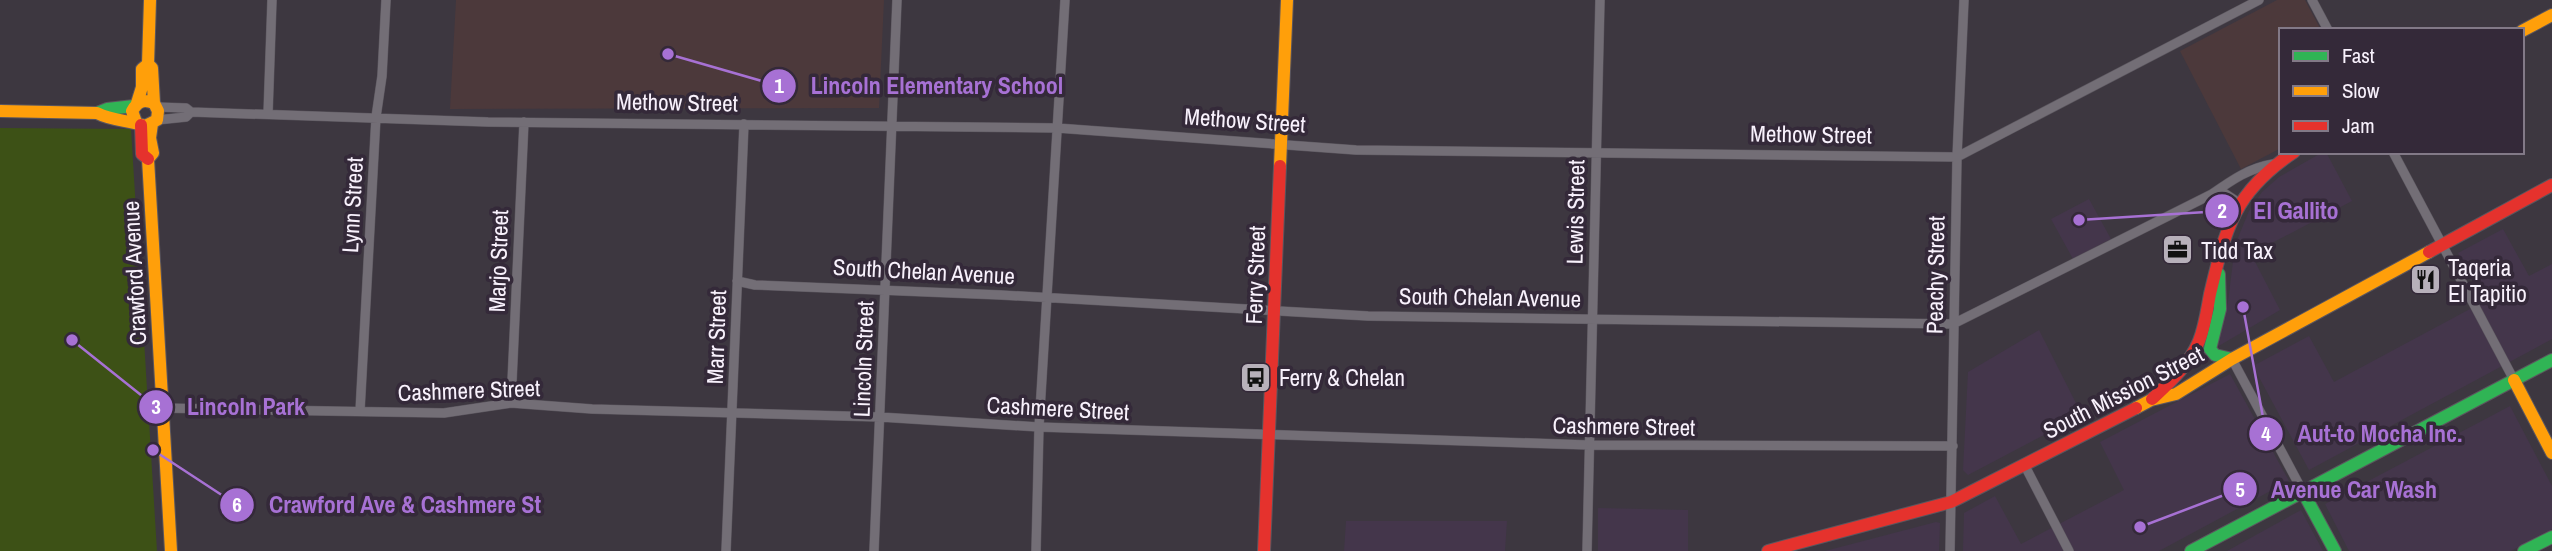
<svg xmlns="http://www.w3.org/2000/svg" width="2552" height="551" font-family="'Archivo Narrow',sans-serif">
<rect width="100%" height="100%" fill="#3d3740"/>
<!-- built -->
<path fill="#44364b" d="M2323 152H2326L2352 201 2251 254 2280 310 2217 347 2215 344 2228 302 2235 245 2249 211 2262 192 2279 177Z
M2089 199 2111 239 2073 259 2051 219Z
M2503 229 2529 276 2552 264V339L2309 470 2253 366 2309 336 2334 382 2483 302 2458 253Z
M2039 330 2082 415 1968 475 1963 470 1968 372Z
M2230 374 2289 481 2159 551H1963L1964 513 1995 496 2021 544 2124 490 2100 442Z
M2510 406 2552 486V529L2511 551H2349L2325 504Z
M1598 508 1688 510V551H1598Z
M2301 510 2323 551H2227Z
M1346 521H1507L1505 551H1344Z
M1936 522 1940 523 1939 551H1825Z"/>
<!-- education -->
<path fill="#4c393b" d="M456 0H884L879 108 450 109Z
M2277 0H2305L2321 30H2281V148L2241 169 2180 51Z"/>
<!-- green -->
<path fill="#3d5116" d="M0 128 131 129 157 551H0Z"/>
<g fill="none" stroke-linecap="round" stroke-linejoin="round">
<defs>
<path id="street" d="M2312 0 2328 30
M191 112 488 122 1057 128 1356 150 1957 157 2259 0
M268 114 272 0
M157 120 186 117 191 112 186 108 157 107
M2393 152 2514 380
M2239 203 2224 193 2212 194C2232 180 2249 168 2273 164
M737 281 755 285 1001 295 1368 316 1953 324 2212 194
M2232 359 2303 492
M511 403 524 122
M162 408 444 413 511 403 592 409 880 417 1039 427 1589 445 1953 446
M360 411 376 117 382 76 386 0
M2025 466 2069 551
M726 551 744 124
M874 551 897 0
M1036 551 1039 427 1065 0
M1587 551 1600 0
M1950 551 1957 157 1964 0"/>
<path id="fast" d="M97 113 107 109 134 106
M2219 274 2220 309 2210 349 2215 355 2232 359
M2303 492 2335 551
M2191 551 2552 360
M2524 551 2552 537"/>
<path id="slow" d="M2522 31 2552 15
M148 64 150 0
M137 103 142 87V69L148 64 152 68 154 103
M0 111 97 113C112 121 129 120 145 126L157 120 158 111 154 103C143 99 138 101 132 111L136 122
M152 124 150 138 153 153 148 159 171 551
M1280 166 1287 0
M2514 380 2552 453
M2136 408 2151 400 2176 394 2232 359 2429 252"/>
<path id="jam" d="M141 125 142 154 148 159
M2429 252 2552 185
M2152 399C2170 382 2189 365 2199 341 2205 326 2207 310 2210 294 2226 227 2234 192 2294 152
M1264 551 1280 166
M1768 551 1951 502 2136 408"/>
</defs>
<!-- street casing -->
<use href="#street" stroke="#5b565e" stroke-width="10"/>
<!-- fast casing -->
<use href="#fast" stroke="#5b565e" stroke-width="14"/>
<!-- slow casing -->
<use href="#slow" stroke="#5b565e" stroke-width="14"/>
<!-- jam casing -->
<use href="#jam" stroke="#5b565e" stroke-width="14"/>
<!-- street -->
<use href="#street" stroke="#736e76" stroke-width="9"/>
<!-- fast -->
<use href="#fast" stroke="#30b455" stroke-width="12"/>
<!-- slow -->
<use href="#slow" stroke="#ff9f0a" stroke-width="12"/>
<!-- jam -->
<use href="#jam" stroke="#e5322d" stroke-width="12"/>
</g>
<!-- icons -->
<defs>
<symbol id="office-square" viewBox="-11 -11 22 22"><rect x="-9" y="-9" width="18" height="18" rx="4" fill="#b7b0ba" stroke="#342939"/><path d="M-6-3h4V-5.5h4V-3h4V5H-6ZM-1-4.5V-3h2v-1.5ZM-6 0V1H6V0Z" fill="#111"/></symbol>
<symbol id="restaurant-square" viewBox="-11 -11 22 22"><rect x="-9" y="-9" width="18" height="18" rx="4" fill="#b7b0ba" stroke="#342939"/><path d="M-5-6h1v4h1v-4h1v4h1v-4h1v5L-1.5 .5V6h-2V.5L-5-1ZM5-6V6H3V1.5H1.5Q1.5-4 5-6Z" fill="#111"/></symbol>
<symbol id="bus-square" viewBox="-11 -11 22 22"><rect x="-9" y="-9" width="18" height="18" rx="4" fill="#b7b0ba" stroke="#342939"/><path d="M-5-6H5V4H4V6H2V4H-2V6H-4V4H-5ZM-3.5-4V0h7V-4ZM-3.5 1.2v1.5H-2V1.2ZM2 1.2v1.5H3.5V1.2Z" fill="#111"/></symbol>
</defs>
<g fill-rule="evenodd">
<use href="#office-square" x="2160" y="232" width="35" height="35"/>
<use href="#restaurant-square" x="2408" y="262" width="35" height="35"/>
<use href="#bus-square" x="1238" y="360" width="35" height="35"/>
</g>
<g text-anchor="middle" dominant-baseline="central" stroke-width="7" stroke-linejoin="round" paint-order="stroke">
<!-- street labels -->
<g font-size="23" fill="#f8f1fc" stroke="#342939">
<text transform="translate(677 102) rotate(1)">Methow Street</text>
<text transform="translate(1245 120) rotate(4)">Methow Street</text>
<text transform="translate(1811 134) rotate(1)">Methow Street</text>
<text transform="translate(352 205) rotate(-87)">Lynn Street</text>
<text transform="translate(1575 212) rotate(-89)">Lewis Street</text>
<text transform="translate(498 261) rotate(-88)">Marjo Street</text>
<text transform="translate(924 271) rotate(3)">South Chelan Avenue</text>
<text transform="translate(134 273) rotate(-93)">Crawford Avenue</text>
<text transform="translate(1255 275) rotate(-88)">Ferry Street</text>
<text transform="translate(1935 275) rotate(-89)">Peachy Street</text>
<text transform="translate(1490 297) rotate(1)">South Chelan Avenue</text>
<text transform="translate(716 337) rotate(-88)">Marr Street</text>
<text transform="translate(863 359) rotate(-88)">Lincoln Street</text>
<text transform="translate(469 390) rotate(-2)">Cashmere Street</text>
<text transform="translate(2123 392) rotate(-27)">South Mission Street</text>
<text transform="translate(1058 408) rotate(3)">Cashmere Street</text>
<text transform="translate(1624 426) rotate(1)">Cashmere Street</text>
</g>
<!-- poi labels -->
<g font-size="23" fill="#f8f1fc" stroke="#342939" text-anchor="start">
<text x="2201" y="250">Tidd Tax</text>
<text x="2448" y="267">Taqeria<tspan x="2448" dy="26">El Tapitio</tspan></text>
<text x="1279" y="377">Ferry &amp; Chelan</text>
</g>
</g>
<!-- callouts -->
<path fill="none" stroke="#a771d4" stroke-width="2.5" d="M668 54L779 86M2079 220L2222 211M72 340L156 407M2243 307L2266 434M2140 527L2240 489M153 450L237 505"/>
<g fill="#a771d4" stroke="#342939" stroke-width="2.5">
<circle cx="668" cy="54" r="7"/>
<circle cx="2079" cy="220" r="7"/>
<circle cx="72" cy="340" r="7"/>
<circle cx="2243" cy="307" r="7"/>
<circle cx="2140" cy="527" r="7"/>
<circle cx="153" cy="450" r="7"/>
<circle cx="779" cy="86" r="18"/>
<circle cx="2222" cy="211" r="18"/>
<circle cx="156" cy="407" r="18"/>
<circle cx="2266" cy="434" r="18"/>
<circle cx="2240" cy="489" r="18"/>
<circle cx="237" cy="505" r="18"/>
</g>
<g font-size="21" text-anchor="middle" font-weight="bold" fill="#fff">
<text x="779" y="93">1</text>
<text x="2222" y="218">2</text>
<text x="156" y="414">3</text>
<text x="2266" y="441">4</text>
<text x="2240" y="497">5</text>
<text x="237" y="512">6</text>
</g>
<g font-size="24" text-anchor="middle" font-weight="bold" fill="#a771d4" stroke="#342939" stroke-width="7" stroke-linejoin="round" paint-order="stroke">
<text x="937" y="94">Lincoln Elementary School</text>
<text x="2296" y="219">El Gallito</text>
<text x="246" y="415">Lincoln Park</text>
<text x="2380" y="442">Aut-to Mocha Inc.</text>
<text x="2354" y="498">Avenue Car Wash</text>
<text x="405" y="513">Crawford Ave &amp; Cashmere St</text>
</g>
<!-- legend -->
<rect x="2279" y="28" width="245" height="126" fill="#342939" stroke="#827987" stroke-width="2"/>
<rect x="2293" y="51" width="35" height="10" fill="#30b455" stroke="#827987" stroke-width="2"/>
<text x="2342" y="63" font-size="21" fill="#f8f1fc">Fast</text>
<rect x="2293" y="86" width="35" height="10" fill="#ff9f0a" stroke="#827987" stroke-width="2"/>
<text x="2342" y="98" font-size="21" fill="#f8f1fc">Slow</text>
<rect x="2293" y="121" width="35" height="10" fill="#e5322d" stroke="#827987" stroke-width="2"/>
<text x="2342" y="133" font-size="21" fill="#f8f1fc">Jam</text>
</svg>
